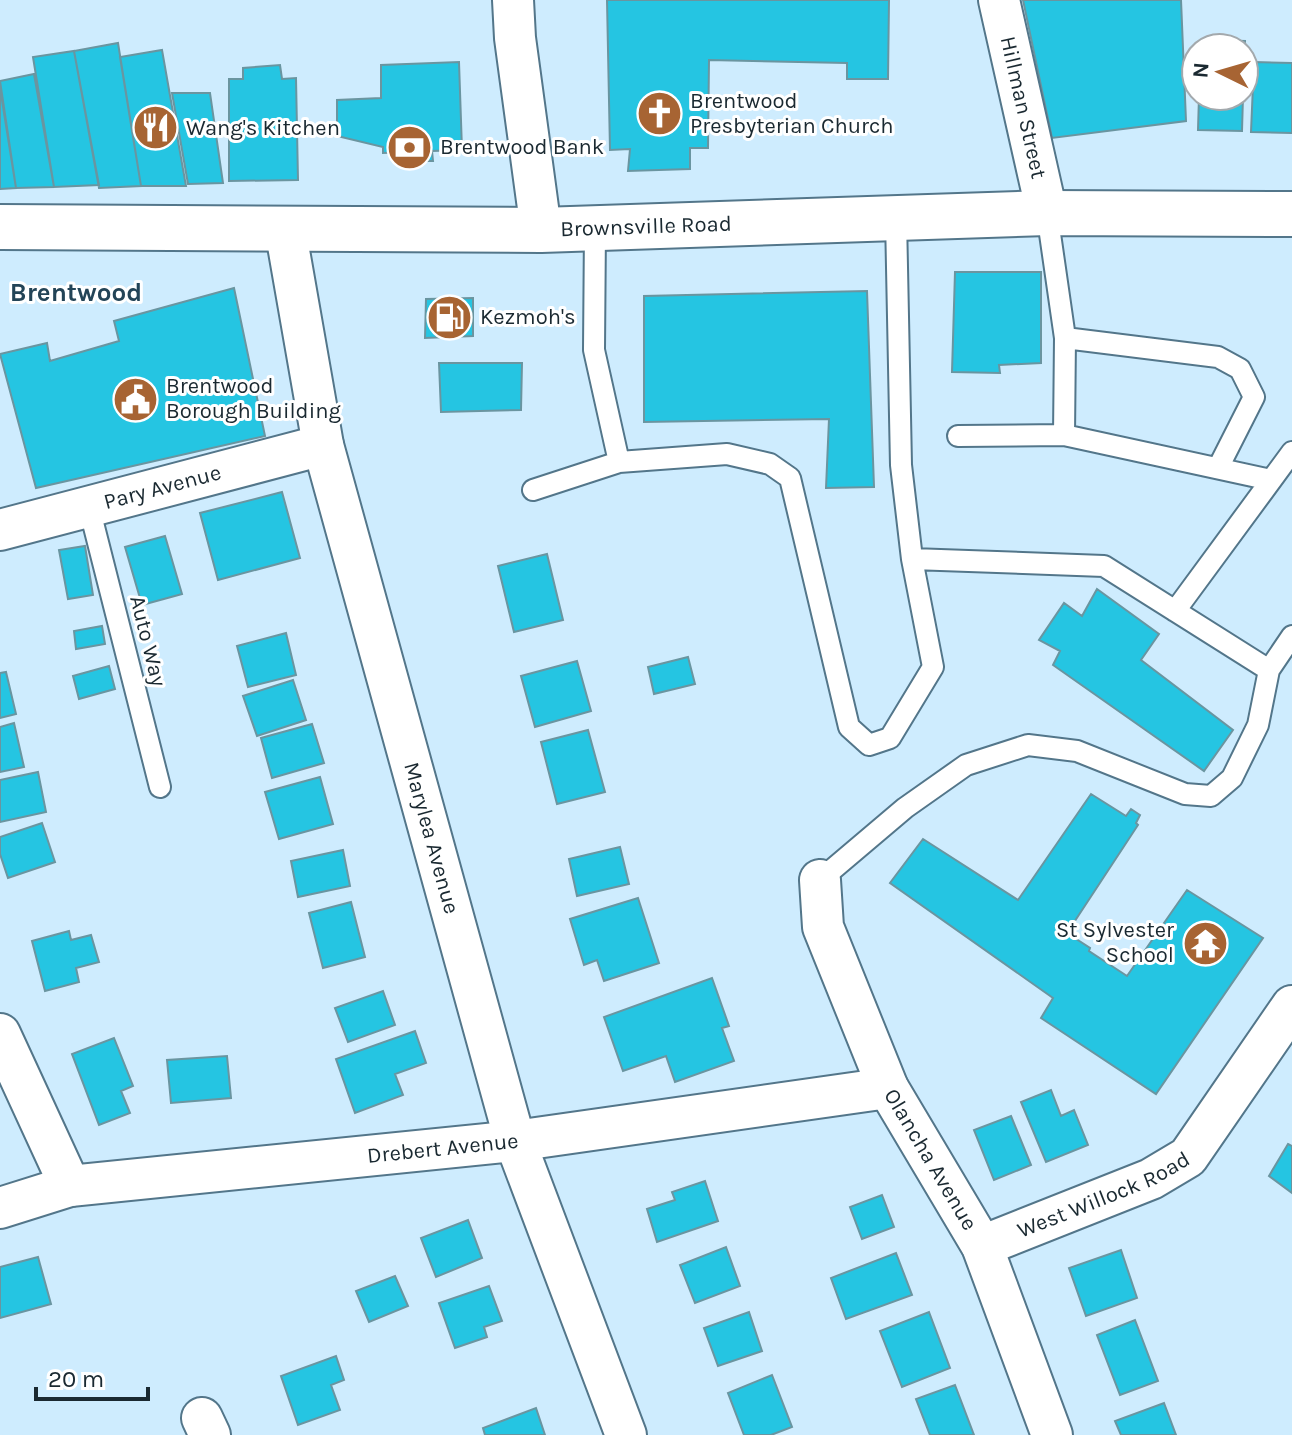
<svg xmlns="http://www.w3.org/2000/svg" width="1292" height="1435" font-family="Karla,sans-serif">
<rect width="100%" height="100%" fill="#ceecfe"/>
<!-- building -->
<path fill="#25c5e2" stroke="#6a95a0" stroke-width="2" d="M607 0H889L888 79H847V63L709 60 708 148H690V169L628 171 630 149 610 150Z
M1023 0H1181L1186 121 1052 138Z
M1209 40 1245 41 1244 65V48H1209Z
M118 43 141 186 99 188 74 51Z
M162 50 186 186H141L120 57Z
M74 51 99 185 54 187 33 57Z
M459 62 462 150 432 151 433 161H411L412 152 383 153V147L337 136V100L381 98V65Z
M1254 62 1292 63V133L1251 132Z
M280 65 282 79 296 78 298 180 229 181V79H243V68Z
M34 74 54 187 16 188 0 81Z
M0 88 16 188 0 189Z
M172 93H210L223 183 188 184Z
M1199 96H1243L1242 131 1198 130Z
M955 272H1041V363L999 365 1000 373 952 372Z
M234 288 265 436 36 488 0 354 47 343 50 361 119 341 114 321Z
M867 291 874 487 826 488 829 419 644 422V296Z
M473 298V336L425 338 426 299Z
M439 363H522L521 410 441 412Z
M282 492 300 558 218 580 200 513Z
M165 536 182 594 142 605 125 547Z
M85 546 93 595 68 599 59 550Z
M547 554 563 620 514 632 498 566Z
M1097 589 1159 634 1141 660 1233 730 1204 771 1053 665 1060 651 1039 640 1064 603 1082 616Z
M102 626 105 644 76 649 74 631Z
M286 633 296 675 248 687 237 646Z
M688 657 695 684 654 694 648 667Z
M577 661 591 711 535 727 521 676Z
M109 666 115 689 79 699 73 676Z
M6 672 16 714 0 718V673Z
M293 680 306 720 257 736 243 696Z
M14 723 24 767 0 772V727Z
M312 724 324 763 272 778 261 738Z
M588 730 605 792 557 804 541 742Z
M38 772 46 812 0 822V780Z
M320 777 333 824 279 839 265 792Z
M1091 794 1126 816 1131 809 1140 815 1136 823 1138 825 1067 933 1090 948 1089 951 1127 976 1187 890 1263 938 1156 1094 1041 1018 1053 998 890 883 923 839 1018 900Z
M42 823 55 862 8 878 0 854V837Z
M620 847 629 884 577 896 569 859Z
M343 850 350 886 298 897 291 861Z
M638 898 659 963 604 981 597 960 584 965 570 919Z
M351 902 365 957 323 968 309 913Z
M69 931 71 940 91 935 99 962 76 968 79 982 45 991 32 941Z
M712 978 729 1026 722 1028 734 1061 675 1082 666 1056 623 1071 604 1017Z
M383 991 395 1025 348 1042 335 1008Z
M415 1031 426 1063 395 1074 403 1095 355 1113 336 1059Z
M114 1038 133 1086 121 1091 130 1113 99 1125 72 1054Z
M227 1056 231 1098 171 1103 167 1060Z
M1051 1090 1061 1116 1074 1110 1088 1145 1046 1162 1021 1102Z
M1011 1116 1031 1165 994 1180 974 1130Z
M1288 1144 1292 1146V1193L1269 1176Z
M705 1181 718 1221 657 1242 647 1209 675 1200 672 1192Z
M882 1195 894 1227 862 1239 850 1207Z
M468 1220 482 1258 436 1277 421 1238Z
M726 1247 740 1286 695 1303 680 1265Z
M1121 1250 1137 1298 1086 1316 1069 1268Z
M896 1253 912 1295 846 1319 831 1278Z
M38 1257 51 1304 0 1318V1267Z
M395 1276 408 1306 369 1322 356 1291Z
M489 1286 502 1321 484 1327 487 1337 455 1348 439 1303Z
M749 1312 762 1351 718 1366 704 1328Z
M929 1312 950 1368 902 1387 880 1331Z
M1135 1320 1158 1381 1120 1395 1097 1335Z
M336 1356 344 1380 331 1385 340 1410 298 1425 281 1376Z
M772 1375 792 1427 771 1435H744L728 1393Z
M955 1385 974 1435H930L916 1399Z
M1164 1403 1176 1435H1121L1115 1421Z
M536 1408 545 1435H485L483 1428Z"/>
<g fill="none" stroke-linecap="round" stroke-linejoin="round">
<defs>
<path id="lane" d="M1047 213 1065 338 1064 435
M896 218 901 465 912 559 1104 566 1269 670
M595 228 594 350 619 462
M1065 338 1218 357 1240 369 1254 397 1218 468
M958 436 1064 435 1271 480
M533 490 619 462 727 454 770 464 790 478 849 727 869 745 890 738 933 667 912 559
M89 507 160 787
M1175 611 1292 452
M820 880 905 808 966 765 1028 745 1077 751 1185 794 1211 796 1232 778 1258 725 1269 670 1292 636"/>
<g id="street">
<path d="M513 0 515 38 541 230"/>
<path id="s1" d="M999 0 1047 213"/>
<path id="s2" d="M285 228 323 445 515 1141 626 1435"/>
<path id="s3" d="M0 530 323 445"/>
<path id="s4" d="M820 880 823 927 888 1088 982 1246 1052 1435"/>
<path d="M0 1034 70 1186"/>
<path id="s5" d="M0 1208 70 1186 515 1141 888 1088"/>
<path id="s6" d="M982 1246 1151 1179 1188 1157 1292 1006"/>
<path d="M202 1418 210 1435"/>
</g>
<g id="secondary">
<path id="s7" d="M0 227 541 230 1047 213 1292 214"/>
</g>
</defs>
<!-- lane casing -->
<use href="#lane" stroke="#53768a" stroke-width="24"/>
<!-- street casing -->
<use href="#street" stroke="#53768a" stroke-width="44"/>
<!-- secondary casing -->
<use href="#secondary" stroke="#53768a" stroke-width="48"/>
<!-- lane -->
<use href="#lane" stroke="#fff" stroke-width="20"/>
<!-- street -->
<use href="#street" stroke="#fff" stroke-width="40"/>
<!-- secondary -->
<use href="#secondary" stroke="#fff" stroke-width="44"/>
</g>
<!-- icons -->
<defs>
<symbol id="church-disc" viewBox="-11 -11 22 22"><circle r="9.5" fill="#a76433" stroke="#fff"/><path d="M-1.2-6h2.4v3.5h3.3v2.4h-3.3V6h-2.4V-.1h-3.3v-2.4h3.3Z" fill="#fff"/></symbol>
<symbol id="restaurant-disc" viewBox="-11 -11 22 22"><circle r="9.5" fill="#a76433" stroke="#fff"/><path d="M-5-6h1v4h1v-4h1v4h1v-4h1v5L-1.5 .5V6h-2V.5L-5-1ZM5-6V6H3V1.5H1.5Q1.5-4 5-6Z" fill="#fff"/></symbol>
<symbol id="bank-disc" viewBox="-11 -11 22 22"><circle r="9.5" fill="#a76433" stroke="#fff"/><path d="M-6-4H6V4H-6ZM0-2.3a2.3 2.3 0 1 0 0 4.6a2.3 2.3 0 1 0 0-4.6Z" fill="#fff"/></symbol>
<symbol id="fuel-disc" viewBox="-11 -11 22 22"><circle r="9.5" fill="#a76433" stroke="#fff"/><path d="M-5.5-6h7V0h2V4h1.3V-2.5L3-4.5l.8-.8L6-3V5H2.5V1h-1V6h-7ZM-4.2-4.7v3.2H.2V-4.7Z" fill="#fff"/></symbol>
<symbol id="civic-disc" viewBox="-11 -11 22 22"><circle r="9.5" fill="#a76433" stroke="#fff"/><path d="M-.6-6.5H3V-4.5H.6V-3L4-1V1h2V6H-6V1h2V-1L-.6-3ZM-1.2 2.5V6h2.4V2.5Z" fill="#fff"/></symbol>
<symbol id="temple-disc" viewBox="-11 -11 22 22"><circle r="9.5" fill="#a76433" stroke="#fff"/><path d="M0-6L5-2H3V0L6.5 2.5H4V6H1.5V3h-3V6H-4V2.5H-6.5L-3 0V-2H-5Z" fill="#fff"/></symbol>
</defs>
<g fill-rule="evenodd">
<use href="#church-disc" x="634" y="88" width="51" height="51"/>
<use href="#restaurant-disc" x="130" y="102" width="51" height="51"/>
<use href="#bank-disc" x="384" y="122" width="51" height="51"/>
<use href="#fuel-disc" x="424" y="292" width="51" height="51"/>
<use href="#civic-disc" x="110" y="374" width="51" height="51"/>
<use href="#temple-disc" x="1180" y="918" width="51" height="51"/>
</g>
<g text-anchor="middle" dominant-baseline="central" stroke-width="6" stroke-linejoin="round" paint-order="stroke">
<!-- poi labels -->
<g font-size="22" fill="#1a2931" stroke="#fff" text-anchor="start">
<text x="690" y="101">Brentwood<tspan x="690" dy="25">Presbyterian Church</tspan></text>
<text x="186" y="128">Wang's Kitchen</text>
<text x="440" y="147">Brentwood Bank</text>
<text x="480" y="317">Kezmoh's</text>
<text x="166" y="386">Brentwood<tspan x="166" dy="25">Borough Building</tspan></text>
<text x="1174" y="930" text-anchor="end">St Sylvester<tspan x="1174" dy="25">School</tspan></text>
</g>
<!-- street labels -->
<g font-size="22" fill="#1a2931" stroke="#fff">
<text stroke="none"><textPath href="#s1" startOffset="110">Hillman Street</textPath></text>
<text stroke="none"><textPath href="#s7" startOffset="646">Brownsville Road</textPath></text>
<text stroke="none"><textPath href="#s3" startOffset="168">Pary Avenue</textPath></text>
<text transform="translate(148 641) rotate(76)">Auto Way</text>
<text stroke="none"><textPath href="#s2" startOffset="628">Marylea Avenue</textPath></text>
<text stroke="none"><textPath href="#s5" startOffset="448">Drebert Avenue</textPath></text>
<text stroke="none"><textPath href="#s4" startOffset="304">Olancha Avenue</textPath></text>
<text stroke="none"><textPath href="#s6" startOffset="132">West Willock Road</textPath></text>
</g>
<!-- quarter labels -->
<g font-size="26" font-weight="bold" fill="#234457" stroke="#fff">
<text x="76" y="292">Brentwood</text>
</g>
</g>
<!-- north arrow -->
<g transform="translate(1220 72) rotate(275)"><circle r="38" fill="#ffffff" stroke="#a3a9ad" stroke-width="2"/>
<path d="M0-6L14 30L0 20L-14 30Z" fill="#a76433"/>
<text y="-12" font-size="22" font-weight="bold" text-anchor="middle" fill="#1a2931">N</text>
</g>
<!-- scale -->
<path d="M36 1387v12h112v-12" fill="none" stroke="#1a2931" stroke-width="4"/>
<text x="48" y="1387" font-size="24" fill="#1a2931" stroke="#ffffff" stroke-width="6" paint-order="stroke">20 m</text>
</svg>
